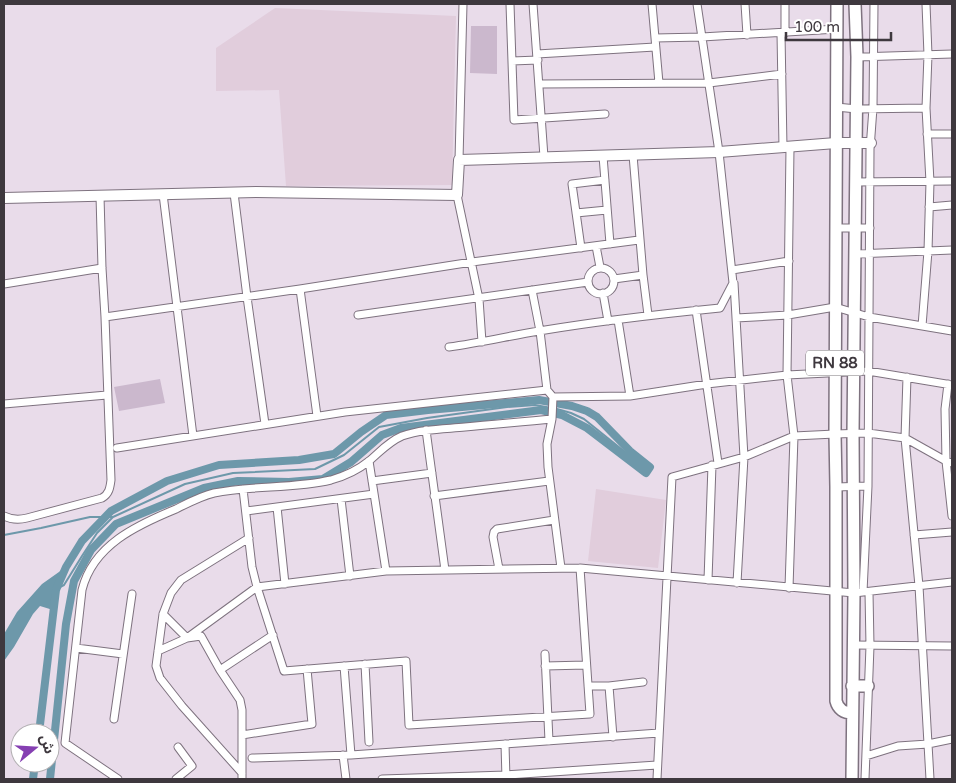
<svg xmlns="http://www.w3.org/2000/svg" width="956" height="783" font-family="'Varela Round','Noto Sans Arabic',sans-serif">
<rect width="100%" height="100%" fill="#e9dcea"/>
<!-- education -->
<path fill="#e1cddc" d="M275 8 456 16 452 185 286 186 279 90 216 91V48Z
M596 489 666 500 658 568 588 561Z"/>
<!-- green -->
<path fill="#cbb8cd" d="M471 26H497V74L470 73Z
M160 379 165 403 119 411 114 387Z"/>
<!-- water -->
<path fill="#6d98aa" d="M66 567 56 590 53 610 40 606 33 614 14 647 4 661V634L17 612 42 584Z"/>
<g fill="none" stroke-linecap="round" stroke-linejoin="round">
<!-- stream -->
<path stroke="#6d98aa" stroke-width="2" d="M4 535 41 528 90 517H112
M56 589 64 585 82 556 97 533 113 517 185 484 233 473 315 469 344 455 379 427 427 418 507 407 535 405 557 409 571 413 584 419 645 468"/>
<!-- canal -->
<path stroke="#6d98aa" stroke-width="8" d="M39 733 56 590 66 567 82 541 111 511 167 481 219 465 299 460 334 454 361 432 386 415 428 410 539 400 572 406 587 411 597 417 630 451 650 467 646 473 587 428 562 415 541 410 401 428 382 435 351 462 323 479 289 482 238 481 204 488 116 524 91 550 74 581 66 624 50 779
M33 779 35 763"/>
<defs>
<path id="street" d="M510 4 514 120 605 114
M533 4 544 157
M652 4 659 83
M745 4 747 35
M785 4V33
M781 33 783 148
M655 38 702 37 837 29
M537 54 655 47
M857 57 952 54
M512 61 538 60
M540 84 709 83 782 74
M836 107 857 109 926 108
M927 134H952
M603 156 610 244
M459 160 463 4
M856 182 952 181
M234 193 247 297 265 424
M163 194 193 436
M457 195 479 299 482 342
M929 207 952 205
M576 213 607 210
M836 228H870
M596 246 600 267
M581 248 572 184 605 180
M856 254 952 250
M588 281a13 13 0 1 1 26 0a13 13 0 1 1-26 0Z
M732 270 789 261
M643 275 648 315
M614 279 643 275 633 155
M734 283 744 457 737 583
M4 284 102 268
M300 289 317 416
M532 290 540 331 547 390 553 397 630 396 707 384 787 375 868 371 952 385
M603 293 608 321
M696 310 718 463
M358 315 588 282
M105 317 300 289 472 262 639 240
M736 318 788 315 835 307 869 317 952 331
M618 320 630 396
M922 326 928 251 930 182 926 108 928 55 926 4
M449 347C479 343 509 336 539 331 599 321 660 314 720 308L733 283 719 152 697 4
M907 377 905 438 919 586 930 779
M948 384 945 409 946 461 952 516
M553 397 552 419 547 444 548 467 561 568
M4 404 107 395
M426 430 445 570
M117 448 345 412 547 390
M369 461 386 571
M372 481 432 473
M836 487 868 486
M243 489 252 567 257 587 284 671 406 661 409 725 590 714 580 568
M434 496 549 481
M341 499 350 576
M277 507 285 584
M246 511 374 494
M4 516C12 520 19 520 27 518L102 498C109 494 110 488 111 480L105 317 102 268 100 196
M914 535 952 532
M499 569 493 537 494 532 497 529 554 520
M708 580 712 465
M789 588 794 436 787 375 790 148
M863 592 868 486 870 149 873 108 874 4
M163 614 187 638 201 636 220 670 240 700 242 710V779
M853 645 952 646
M76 648 123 654
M158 651 187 638 257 587 386 571 580 568 854 593 952 582
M545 654 549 741
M365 664 369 742
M344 666 351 755
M545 666 586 665
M220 670 273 635
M588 686H609L643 682
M609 686 613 737
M114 719 132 594
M242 735 312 724 307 669
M505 744 506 779
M343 755 346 779
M866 756 898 746 928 744 952 739
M252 758 351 755 659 733
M242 773 182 706 160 678 156 666 163 614 171 593 181 580 249 538
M118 779 65 743 82 590C93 545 137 525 176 509 188 503 201 496 214 493 253 485 293 489 331 480 345 476 358 470 369 461 380 452 388 442 402 436 422 429 444 429 465 427 494 424 523 422 552 419
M176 779 192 766 178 747
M382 779 506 775 657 765
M657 779 672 477 744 457 794 436 835 434 868 433 905 438 946 461 952 463
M865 779 870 646 869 592"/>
<path id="secondary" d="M4 198 256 192 457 195 459 160 719 152 836 143H871"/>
<path id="primary" d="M837 4 835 434 836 487V701C838 709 844 713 852 713
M852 686H868
M852 779 854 593 853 433 857 57 855 4"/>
</defs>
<!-- street casing -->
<use href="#street" stroke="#7e727f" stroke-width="9"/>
<!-- secondary casing -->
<use href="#secondary" stroke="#7e727f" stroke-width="12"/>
<!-- primary casing -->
<use href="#primary" stroke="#7e727f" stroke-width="14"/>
<!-- street -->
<use href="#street" stroke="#fff" stroke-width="7"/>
<!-- secondary -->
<use href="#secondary" stroke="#fff" stroke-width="10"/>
<!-- primary -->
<use href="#primary" stroke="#fff" stroke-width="11"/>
</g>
<g text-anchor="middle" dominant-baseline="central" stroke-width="5" stroke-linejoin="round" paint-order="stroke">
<!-- shield labels -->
<rect fill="#fff" stroke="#787478" stroke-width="1" x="806" y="350.5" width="58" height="25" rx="4"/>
<g font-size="15" font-weight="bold" fill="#3e383e">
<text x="835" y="363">RN 88</text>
</g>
</g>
<!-- border -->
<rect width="956" height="783" fill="none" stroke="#3e383e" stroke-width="10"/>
<!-- north arrow -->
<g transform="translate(35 748) rotate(72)"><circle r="24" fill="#ffffff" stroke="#b2afb2"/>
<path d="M0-4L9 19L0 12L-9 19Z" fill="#853fb2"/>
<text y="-8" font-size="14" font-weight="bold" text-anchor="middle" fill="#3e383e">ش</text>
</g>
<!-- scale -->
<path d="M786 32v8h105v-8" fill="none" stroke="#3e383e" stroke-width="2.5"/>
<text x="794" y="32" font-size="15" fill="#3e383e" stroke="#ffffff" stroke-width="4" paint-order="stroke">100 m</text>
</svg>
